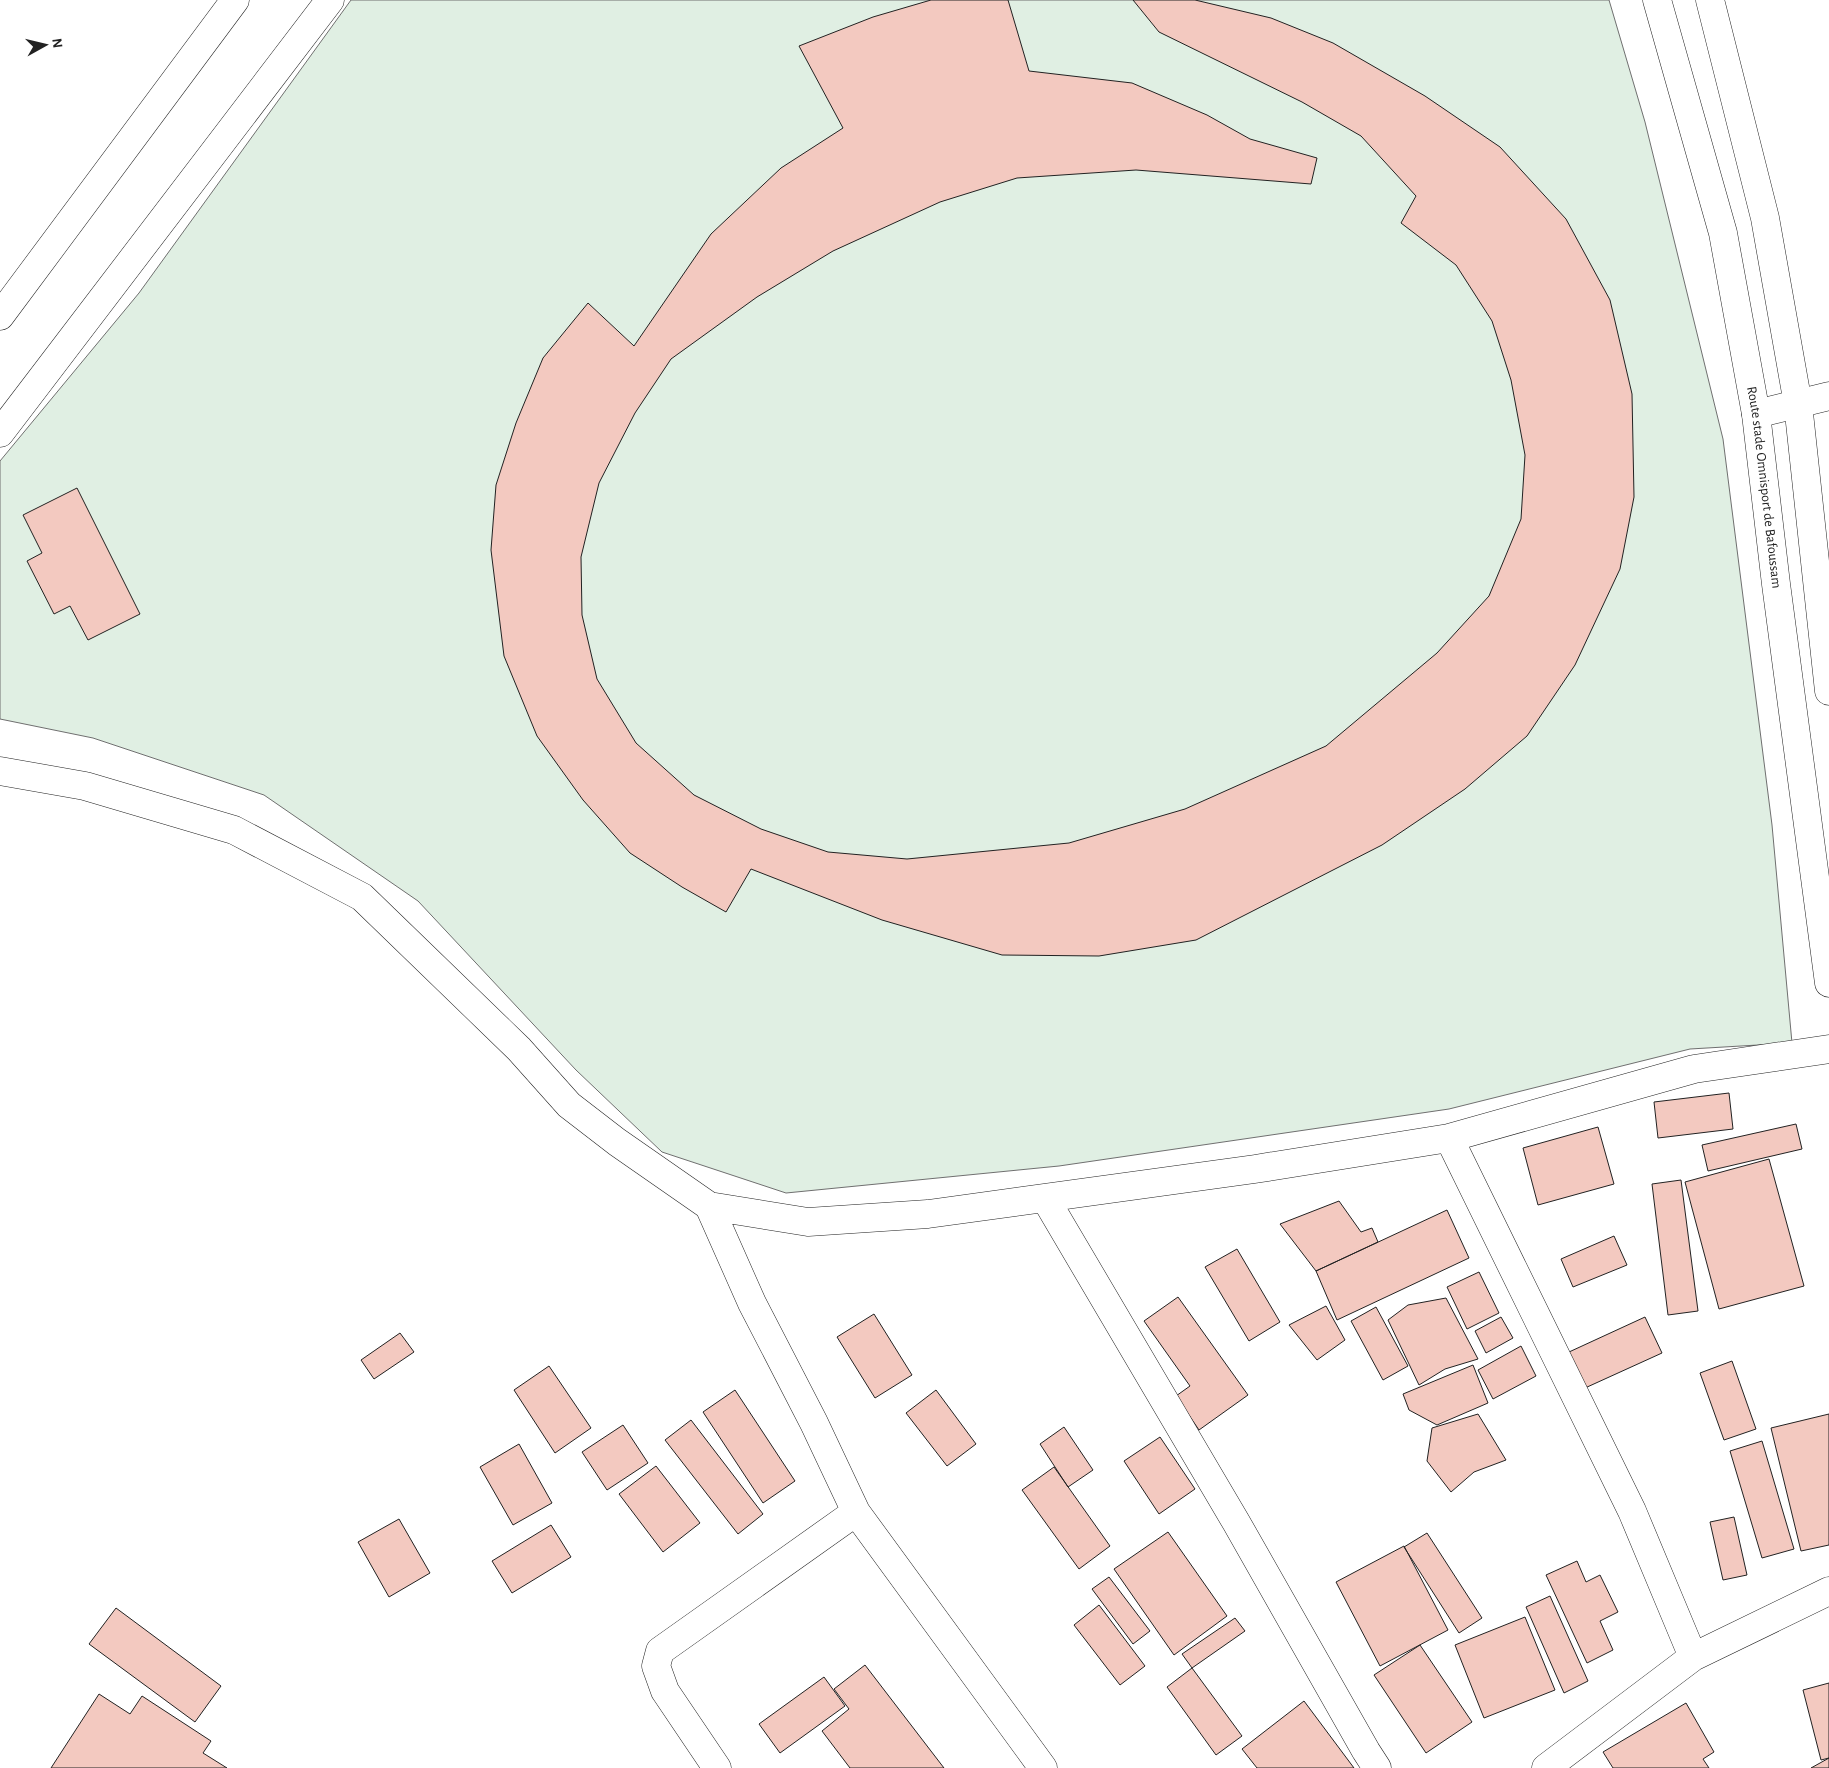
<svg xmlns="http://www.w3.org/2000/svg" width="1829" height="1768" font-family="'Alegreya Sans',sans-serif">
<rect width="100%" height="100%" fill="#fff"/>
<!-- green -->
<path fill="#e0efe3" stroke="#6f6f6f" d="M351 0H1609L1645 122 1723 439 1772 825 1792 1043 1690 1049 1449 1109 1059 1166 786 1193 662 1152 576 1070 418 901 264 795 93 738 0 719V461L139 293Z"/>
<!-- building -->
<path fill="#f3c9c0" stroke="#222" d="M931 0H1008L1029 71 1132 83 1207 115 1250 139 1317 158 1311 184 1136 170 1017 178 940 202 833 251 757 297 671 359 635 413 599 483 581 557 582 615 597 679 636 743 694 795 761 829 828 852 907 859 1069 843 1185 809 1326 746 1437 653 1489 596 1521 519 1525 455 1511 380 1492 321 1456 265 1401 223 1416 196 1361 136 1302 102 1159 32 1133 0H1195L1271 18 1333 43 1425 96 1500 147 1566 219 1610 300 1632 394 1634 497 1620 569 1575 665 1527 736 1465 789 1382 845 1196 940 1099 956 1002 955 882 920 751 869 726 912 682 887 630 853 583 800 537 736 504 656 491 550 496 485 516 423 543 358 588 303 634 346 711 234 781 168 843 128 799 46 873 17Z
M77 488 140 614 88 640 70 606 54 614 27 561 42 553 23 515Z
M1729 1093 1733 1129 1658 1138 1654 1102Z
M1796 1124 1802 1149 1708 1171 1702 1145Z
M1598 1127 1614 1184 1538 1205 1523 1148Z
M1769 1159 1804 1286 1719 1309 1685 1182Z
M1681 1180 1698 1311 1668 1315 1652 1184Z
M1339 1201 1361 1232 1372 1228 1378 1242 1316 1271 1280 1224Z
M1447 1210 1469 1258 1337 1320 1316 1271Z
M1614 1236 1627 1265 1573 1287 1561 1259Z
M1237 1249 1280 1322 1249 1341 1205 1267Z
M1479 1272 1499 1313 1467 1329 1447 1287Z
M1178 1297 1248 1395 1199 1430 1176 1396 1190 1386 1144 1321Z
M1446 1298 1478 1359 1445 1369 1419 1385 1388 1320 1408 1305Z
M1326 1306 1345 1340 1317 1360 1289 1325Z
M1376 1307 1408 1366 1383 1380 1351 1321Z
M874 1314 912 1375 875 1398 837 1337Z
M1501 1317 1513 1338 1486 1353 1475 1331Z
M1645 1317 1662 1353 1585 1388 1569 1352Z
M400 1333 414 1352 374 1379 361 1360Z
M1521 1346 1536 1376 1493 1399 1478 1370Z
M1732 1361 1756 1429 1724 1440 1700 1373Z
M1473 1365 1488 1403 1437 1425 1409 1410 1403 1394Z
M549 1366 591 1428 555 1453 514 1390Z
M735 1390 795 1481 763 1503 703 1412Z
M936 1390 976 1444 947 1466 906 1413Z
M1478 1414 1506 1460 1474 1472 1451 1492 1427 1461 1432 1428Z
M1829 1414V1545L1801 1551 1771 1428Z
M691 1420 763 1514 738 1534 665 1440Z
M623 1425 648 1463 607 1490 582 1452Z
M1064 1427 1093 1470 1068 1487 1040 1444Z
M1160 1437 1195 1489 1159 1514 1124 1461Z
M1762 1441 1794 1549 1762 1558 1730 1451Z
M519 1444 552 1503 513 1525 480 1467Z
M656 1466 700 1523 663 1552 619 1494Z
M1054 1467 1110 1546 1079 1569 1022 1490Z
M1734 1517 1747 1575 1723 1580 1710 1522Z
M399 1519 430 1573 389 1597 358 1542Z
M551 1525 571 1557 512 1593 492 1561Z
M1168 1532 1227 1616 1174 1655 1114 1569Z
M1427 1533 1482 1618 1459 1633 1404 1547Z
M1404 1546 1448 1630 1380 1666 1336 1582Z
M1577 1561 1586 1582 1600 1575 1618 1612 1600 1621 1613 1650 1587 1663 1546 1575Z
M1109 1577 1150 1631 1133 1644 1092 1589Z
M1550 1596 1588 1681 1564 1693 1526 1607Z
M1099 1605 1145 1666 1120 1685 1074 1625Z
M116 1608 221 1686 195 1722 89 1644Z
M1525 1617 1555 1690 1484 1718 1455 1645Z
M1235 1618 1245 1631 1192 1668 1182 1654Z
M1420 1645 1472 1722 1426 1753 1374 1675Z
M865 1665 944 1768H850L822 1731 849 1709 834 1689Z
M1192 1668 1242 1736 1216 1755 1167 1687Z
M824 1677 845 1706 780 1753 759 1724Z
M1829 1683V1758L1821 1760 1803 1690Z
M99 1694 130 1714 142 1696 211 1741 203 1753 227 1768H51Z
M1304 1701 1354 1768H1257L1242 1749Z
M1686 1703 1714 1752 1703 1759 1709 1768H1613L1603 1752Z
M1829 1758V1768H1811Z"/>
<g fill="none" stroke-linecap="round" stroke-linejoin="round">
<defs>
<path id="minor" d="M1756 414 1829 396
M0 771 85 786 234 830 362 897 519 1049 569 1105 617 1142 709 1206 808 1222 928 1214 1255 1169 1449 1138 1694 1069 1829 1049
M1449 1138 1632 1511 1693 1657
M1045 1198 1236 1522 1366 1751 1377 1768
M709 1206 752 1303 814 1423 856 1512 1043 1768
M717 1768 665 1691 656 1666 660 1651 856 1512
M1546 1768 1693 1657 1829 1591"/>
<g id="tertiary">
<path id="s1" d="M1657 0 1723 233 1756 414 1776 584 1829 983"/>
<path d="M1710 0 1765 218 1798 404 1829 691"/>
</g>
<path id="primary" d="M0 316 235 0
M0 433 330 0"/>
</defs>
<!-- minor casing -->
<use href="#minor" stroke="#222" stroke-width="29"/>
<!-- tertiary casing -->
<use href="#tertiary" stroke="#222" stroke-width="29"/>
<!-- primary casing -->
<use href="#primary" stroke="#222" stroke-width="29"/>
<!-- minor -->
<use href="#minor" stroke="#fff" stroke-width="28"/>
<!-- tertiary -->
<use href="#tertiary" stroke="#fff" stroke-width="28"/>
<!-- primary -->
<use href="#primary" stroke="#fff" stroke-width="28"/>
</g>
<g text-anchor="middle" dominant-baseline="central" stroke-width="4" stroke-linejoin="round" paint-order="stroke">
<!-- street labels -->
<g font-size="14" fill="#222" stroke="#fff">
<text stroke="none"><textPath href="#s1" startOffset="500">Route stade Omnisport de Bafoussam</textPath></text>
</g>
</g>
<!-- north arrow -->
<g transform="translate(45 45) rotate(82)" stroke="#ffffff" stroke-width="4" paint-order="stroke">
<path d="M0-4L9 19L0 12L-9 19Z" fill="#222222"/>
<text y="-8" font-size="14" font-weight="bold" text-anchor="middle" fill="#222222">N</text>
</g>
</svg>
